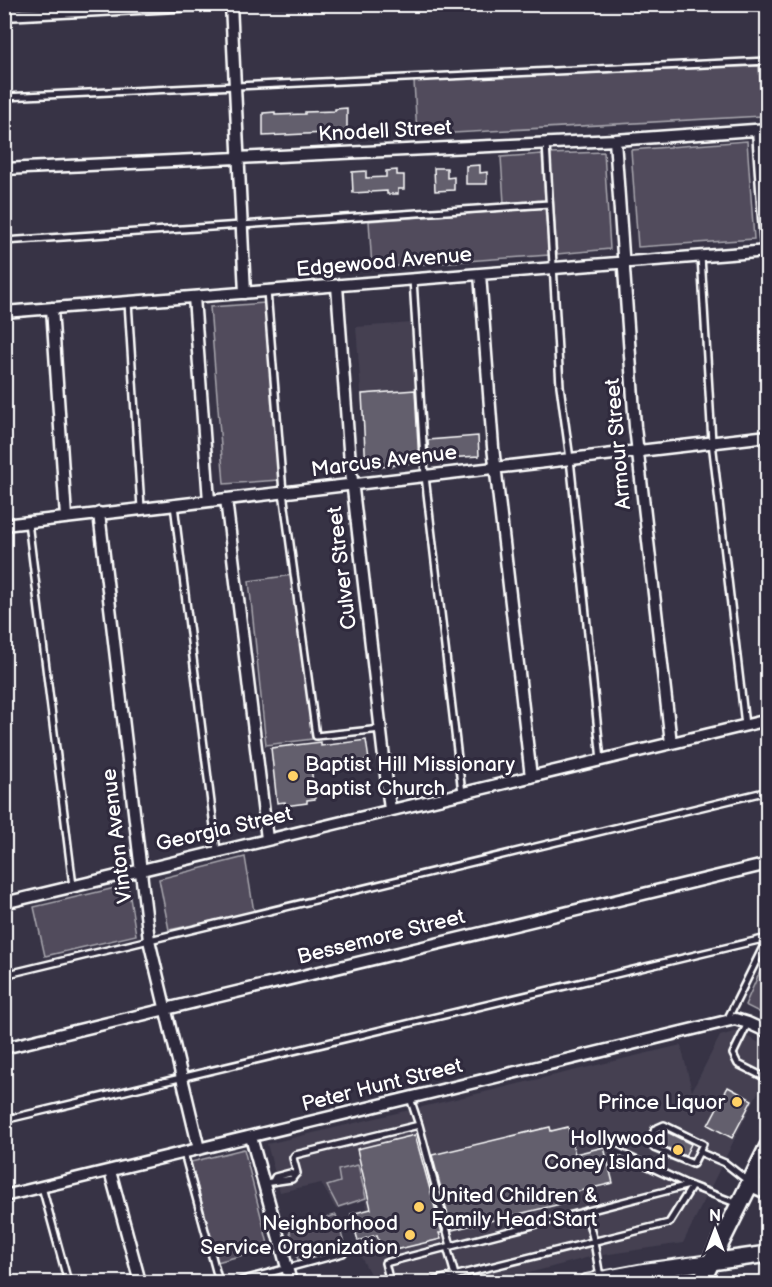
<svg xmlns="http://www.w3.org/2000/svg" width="772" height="1287" font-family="'Balsamiq Sans',sans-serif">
<rect width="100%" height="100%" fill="#373345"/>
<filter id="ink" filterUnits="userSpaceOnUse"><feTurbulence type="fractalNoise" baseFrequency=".0167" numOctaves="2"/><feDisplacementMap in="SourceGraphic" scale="12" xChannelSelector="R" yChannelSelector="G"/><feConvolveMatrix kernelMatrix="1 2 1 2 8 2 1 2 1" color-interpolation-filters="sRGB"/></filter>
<g filter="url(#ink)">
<!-- built -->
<path fill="#444051" d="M412 323 421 462 367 470 356 327Z
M737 1031 767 1047V1074L683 1243 590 1257 494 1282H374L359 1253 377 1248 365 1200 336 1209 321 1183 280 1192 267 1144 681 1045 692 1091 720 1036Z"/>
<!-- green -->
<path fill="#514c5c" stroke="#a8a6ae" stroke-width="1.5" d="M759 66 762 116 417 135 414 81Z
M747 141 754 239 638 247 631 150Z
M604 152 610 249 557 254 550 154Z
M542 154 545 200 504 203 501 157Z
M545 208 549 255 372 268 369 221Z
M265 303 279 480 224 484 210 307Z
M293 575 312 739 266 745 249 581Z
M245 857 254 912 169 930 159 879Z
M128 885 136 935 45 956 34 907Z
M767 956 768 1016H767L745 1005Z
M244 1149 269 1248 217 1262 191 1162Z
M358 1165 366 1198 338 1207 327 1186 340 1182 338 1170Z
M336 1215 345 1247 298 1260 289 1228Z"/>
<!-- building -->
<path fill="#635f6d" stroke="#fff" stroke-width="1.5" d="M347 108V132L263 136V113L275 112V115L305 114V112L335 111V109Z
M480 165V173L487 172V184H466V166Z
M434 168H447V178L454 177V190L435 191Z
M397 170V175H404V189H398V194H387V191L353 193 352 172 366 171V178L386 177V171Z
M415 390 419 462 366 469 362 394Z
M478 436 479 456 429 459 428 440Z
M366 740 369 760 311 767 315 799 307 800V803L285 806V802L277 803 271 748 321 742V746Z
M728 1087 752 1100 732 1138 708 1125Z
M550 1127 551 1131 568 1127 575 1154 604 1147 613 1183 563 1195 565 1203 452 1230 432 1155Z
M667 1132 691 1144 685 1156 661 1145Z
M415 1135 442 1233H439L441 1239 382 1253 377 1235 358 1241 351 1214 371 1209 357 1149Z"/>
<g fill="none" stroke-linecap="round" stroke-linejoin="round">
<defs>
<path id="service" d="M4 97 768 61
M546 143 560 386 570 459 601 760
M4 241 549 204
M701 256 712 442 745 725
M413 279 425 476 462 793
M267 291 283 492 316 736 381 729
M128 302 141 508
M174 505 217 851
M28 522 73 886
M4 975 768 791
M727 1020 768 937
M748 1023 733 1054 738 1064 768 1079
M4 1120 767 938
M419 1125 451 1246
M616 1151 689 1185 738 1204
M699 1152 693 1164 654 1148 650 1142 655 1129 664 1125 703 1144 699 1152 725 1163 749 1182
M184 1153 219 1282
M295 1175 297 1173 293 1158 295 1155 419 1125 410 1098
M264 1183 292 1179 295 1175 290 1173 275 1177 273 1181
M42 1187 68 1282
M586 1211 594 1242 600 1277
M447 1247 457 1282
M236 1282 343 1253
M390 1282 385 1263 689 1185
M429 1282 669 1223 692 1186"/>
<path id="minor" d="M231 4 245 293
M4 15 216 4
M758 130 768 277
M615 140 635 427 671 743
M4 169 615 140 768 129
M480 274 493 447 531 777
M337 286 350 463 390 810
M194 297 209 501
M52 308 66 517
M4 312 768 251
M226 499 267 839
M99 513 149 940 199 1149
M4 525 768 436
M4 903 768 720
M4 1048 768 864
M251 1137 291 1282
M110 1171 140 1282
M4 1196 735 1019 748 1023 768 1032"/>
<path id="tertiary" d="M586 1282 644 1271 711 1262"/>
<path id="secondary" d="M750 1183 768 1191
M711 1262 768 1254"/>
<path id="primary" d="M600 1279 607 1282
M701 1282 768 1147"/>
</defs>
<!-- service casing -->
<use href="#service" stroke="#fff" stroke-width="10"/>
<!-- minor casing -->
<use href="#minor" stroke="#fff" stroke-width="15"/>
<!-- tertiary casing -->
<use href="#tertiary" stroke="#fff" stroke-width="18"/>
<!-- secondary casing -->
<use href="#secondary" stroke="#fff" stroke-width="20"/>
<!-- primary casing -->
<use href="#primary" stroke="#fff" stroke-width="21"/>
<!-- service -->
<use href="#service" stroke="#2f2a3d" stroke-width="5"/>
<!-- minor -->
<use href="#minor" stroke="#2f2a3d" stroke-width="10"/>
<!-- tertiary -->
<use href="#tertiary" stroke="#2f2a3d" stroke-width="14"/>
<!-- secondary -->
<use href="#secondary" stroke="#2f2a3d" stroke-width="15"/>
<!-- primary -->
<use href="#primary" stroke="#2f2a3d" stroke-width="16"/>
</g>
</g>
<!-- markers -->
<g fill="#ffd166" stroke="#2f2a3d" stroke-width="2">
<circle cx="293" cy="776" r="6"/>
<circle cx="737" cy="1102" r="6"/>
<circle cx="678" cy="1150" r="6"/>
<circle cx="419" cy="1207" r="6"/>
<circle cx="410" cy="1235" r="6"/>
</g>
<g text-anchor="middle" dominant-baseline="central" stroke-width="6" stroke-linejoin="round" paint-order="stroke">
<!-- street labels -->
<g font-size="21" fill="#fff" stroke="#2f2a3d">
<text transform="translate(385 131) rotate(-3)">Knodell Street</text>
<text transform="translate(384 262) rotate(-5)">Edgewood Avenue</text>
<text transform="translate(618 444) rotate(-95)">Armour Street</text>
<text transform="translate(384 461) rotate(-7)">Marcus Avenue</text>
<text transform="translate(342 568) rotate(-97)">Culver Street</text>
<text transform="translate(224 829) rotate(-13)">Georgia Street</text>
<text transform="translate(117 836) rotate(-97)">Vinton Avenue</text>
<text transform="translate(381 937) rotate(-14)">Bessemore Street</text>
<text transform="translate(382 1085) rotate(-14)">Peter Hunt Street</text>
</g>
<!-- poi labels -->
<g font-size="21" fill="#fff" stroke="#2f2a3d" text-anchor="end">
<text x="305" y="764" text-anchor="start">Baptist Hill Missionary<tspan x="305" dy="24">Baptist Church</tspan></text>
<text x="725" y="1102">Prince Liquor</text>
<text x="666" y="1138">Hollywood<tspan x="666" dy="24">Coney Island</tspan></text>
<text x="431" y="1195" text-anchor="start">United Children &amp;<tspan x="431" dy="24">Family Head Start</tspan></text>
<text x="398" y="1223">Neighborhood<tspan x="398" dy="24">Service Organization</tspan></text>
</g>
</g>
<!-- margin -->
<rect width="772" height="1287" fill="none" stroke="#2f2a3d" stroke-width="24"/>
<rect x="12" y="12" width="748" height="1263" fill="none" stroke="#fff" stroke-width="2" filter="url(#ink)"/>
<!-- north arrow -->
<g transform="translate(715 1230)" stroke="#2f2a3d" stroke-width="4.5" paint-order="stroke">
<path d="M0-4.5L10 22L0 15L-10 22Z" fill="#ffffff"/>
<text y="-9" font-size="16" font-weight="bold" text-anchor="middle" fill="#ffffff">N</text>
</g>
</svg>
